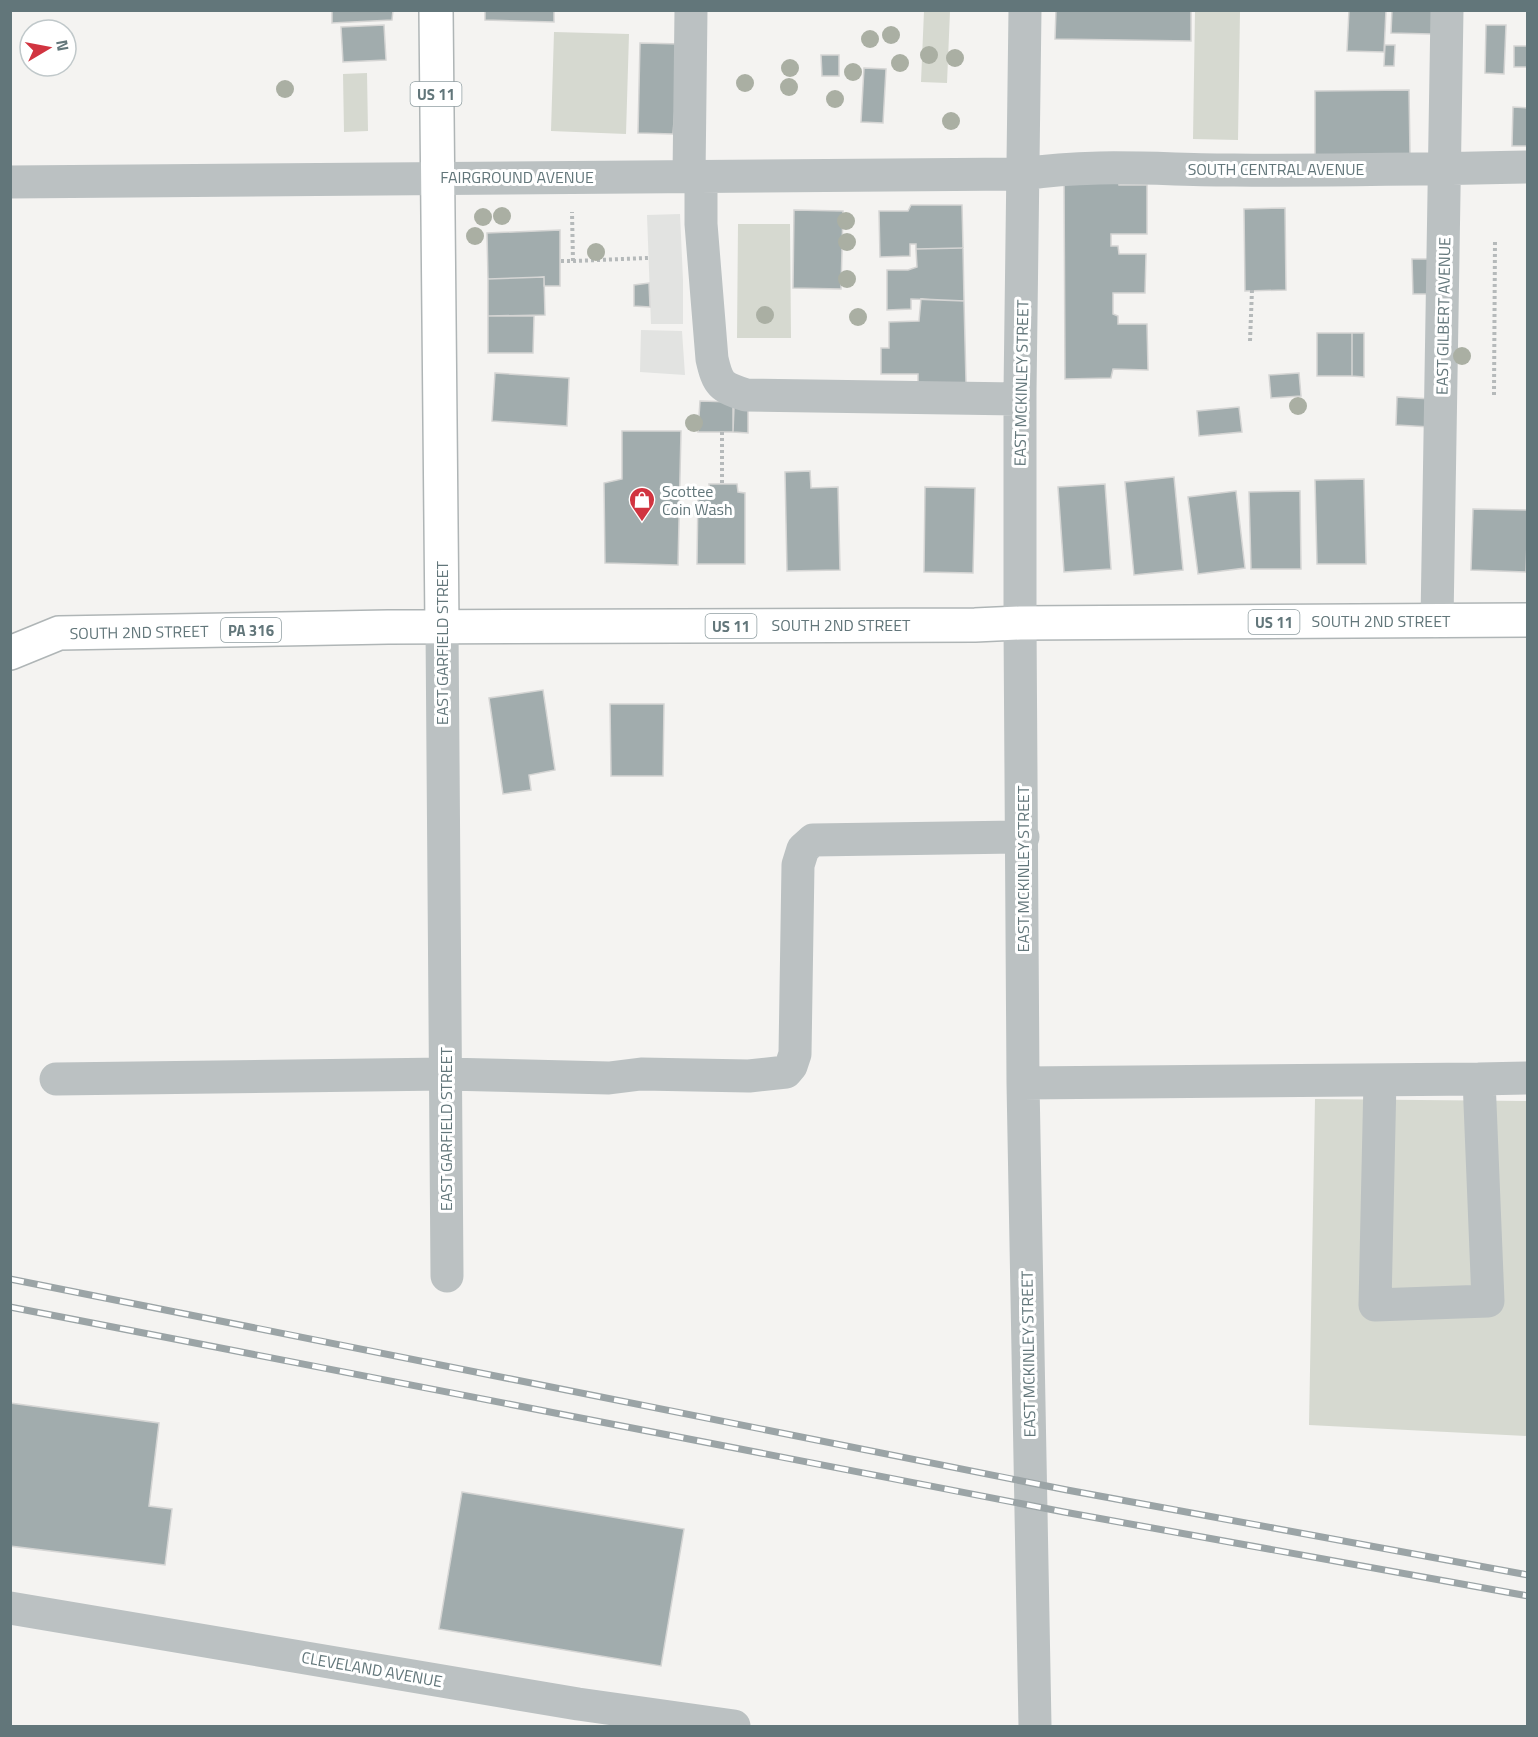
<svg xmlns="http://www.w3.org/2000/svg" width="1538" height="1737" font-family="'Titillium Web',sans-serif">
<rect width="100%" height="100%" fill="#f4f3f1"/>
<!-- built -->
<path fill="#e2e3e1" d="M680 214 683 280V324H651L647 215Z
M641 330 682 331 685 375 640 372Z"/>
<!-- green -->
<path fill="#d6d9d0" d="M924 11H950L947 83 921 82Z
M1195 11H1240L1238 140 1193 139Z
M554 32 629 34 626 134 551 131Z
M367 73 368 131 344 132 343 74Z
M738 224H790L791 338H737Z
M1315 1099 1527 1101V1436L1309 1425Z"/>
<!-- building -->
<path fill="#a1acad" stroke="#d5d5d4" stroke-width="1.5" d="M393 10 392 20 332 23V10Z
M485 10H554V22L485 20Z
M1056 10H1191V41L1055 39Z
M1349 10H1386L1384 52 1347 51Z
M1392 10H1433L1432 34 1391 33Z
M384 25 386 60 343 62 341 27Z
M1486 25H1506L1504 74 1485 73Z
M640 43 680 44 673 134 638 133Z
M1385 45H1395L1394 66H1384Z
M1514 46H1528V67H1514Z
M821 55H839V76H822Z
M864 68 886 69 883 123 861 122Z
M1409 90 1410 154 1315 155V91Z
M1513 107 1528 108V146H1512Z
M1064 173 1118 178 1119 185H1147V234H1111V246H1118L1119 254H1146L1145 293H1113V314L1118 316V324H1147L1148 370 1113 369 1111 378 1065 379Z
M911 205H962L963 248 916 249V244H910V256L880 257 879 211H908Z
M1285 208 1286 290 1245 291 1244 209Z
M794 210 843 211 841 289 793 288Z
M560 230V286H544V277L488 279 487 233Z
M963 248 964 301 911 299V309L887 310V270H908L917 267 916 249Z
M1412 259H1431V294H1413Z
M544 277 545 315 488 316V279Z
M649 283 650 307 634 306V285Z
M921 299 964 301 966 383 918 384V374H881V348H889V322L919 321Z
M488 316H534L533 353H488Z
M1317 333H1352V376H1317Z
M1352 333H1364V377L1352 376Z
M495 373 569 378 567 426 492 421Z
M1299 373 1301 396 1271 398 1269 375Z
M1397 397 1432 399 1431 427 1396 425Z
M700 401 733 402V432H698Z
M734 407 748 408V433L733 432Z
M1239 407 1242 432 1199 436 1197 411Z
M622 431H681L678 565 605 563 604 483 622 479Z
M810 471 811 488 838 487 840 570 787 571 785 472Z
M1174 477 1183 570 1134 575 1125 482Z
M1364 479 1366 564H1317L1315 480Z
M709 484H737L738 492 745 493V564H697L698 490 710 491Z
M1105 484 1111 569 1064 572 1058 487Z
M925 487 975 488 973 573 924 572Z
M1236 491 1245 568 1198 574 1188 497Z
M1300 491 1301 569H1251L1249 492Z
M1473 509 1528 510 1526 572 1471 570Z
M543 690 555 770 529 775 531 790 503 794 489 698Z
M610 704H664L663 776H611Z
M10 1403 159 1423 149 1506 172 1509 165 1565 10 1546Z
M462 1492 684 1529 661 1666 439 1629Z"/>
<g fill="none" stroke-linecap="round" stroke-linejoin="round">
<defs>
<path id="major" d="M436 10 442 627
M10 653 59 633 388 627 975 625 1020 623 1528 620"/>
</defs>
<!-- major casing -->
<use href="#major" stroke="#afb5b6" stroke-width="36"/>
<!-- path -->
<path stroke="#b5b9ba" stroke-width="4" stroke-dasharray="3 3" stroke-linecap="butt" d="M561 261H573L572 212
M573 261 648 258
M1250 341 1252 290
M1494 395 1495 240
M722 432V484"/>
<!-- minor -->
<path stroke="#bbc1c2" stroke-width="33" d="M1025 10 1020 392V623L1023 1083 1035 1726
M689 176 691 10
M701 176V224L712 359C718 385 721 387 746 395L1020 399
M10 182 1024 174C1094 163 1164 170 1234 170 1332 171 1430 169 1528 167
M1437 621 1447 10
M442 627 447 1276
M56 1079 445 1074 609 1078 641 1074 749 1076 786 1072 791 1066 795 1054 798 865 803 849 813 840 1023 837
M1479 1079 1528 1078
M1023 1083 1479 1079 1488 1301 1375 1305 1380 1080
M10 1608 578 1704 734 1726"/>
<!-- major -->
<use href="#major" stroke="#fff" stroke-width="33"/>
<defs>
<path id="rail" d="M10 1279 1067 1490 1528 1575
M10 1307 1064 1512 1528 1596"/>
</defs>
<!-- rail casing -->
<use href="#rail" stroke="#9ba4a6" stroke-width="7"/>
<!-- rail -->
<use href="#rail" stroke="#fff" stroke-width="4.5" stroke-dasharray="14" stroke-linecap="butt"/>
</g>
<!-- trees -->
<g fill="#aaafa3">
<circle cx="891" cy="35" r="9"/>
<circle cx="870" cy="39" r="9"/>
<circle cx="929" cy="55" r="9"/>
<circle cx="955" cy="58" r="9"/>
<circle cx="900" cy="63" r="9"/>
<circle cx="790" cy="68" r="9"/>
<circle cx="853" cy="72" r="9"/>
<circle cx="745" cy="83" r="9"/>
<circle cx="789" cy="87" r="9"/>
<circle cx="285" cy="89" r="9"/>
<circle cx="835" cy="99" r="9"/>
<circle cx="951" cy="121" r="9"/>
<circle cx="502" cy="216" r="9"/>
<circle cx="483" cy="217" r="9"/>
<circle cx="846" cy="221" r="9"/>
<circle cx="475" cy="236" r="9"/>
<circle cx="847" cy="242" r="9"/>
<circle cx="596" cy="252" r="9"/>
<circle cx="847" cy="279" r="9"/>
<circle cx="765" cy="315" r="9"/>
<circle cx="858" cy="317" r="9"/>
<circle cx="1462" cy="356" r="9"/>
<circle cx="1298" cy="406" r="9"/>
<circle cx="694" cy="423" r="9"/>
</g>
<!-- icons -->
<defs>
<symbol id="shop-pin" viewBox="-11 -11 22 30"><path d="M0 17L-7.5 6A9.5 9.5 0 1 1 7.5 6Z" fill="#d13440" stroke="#fff"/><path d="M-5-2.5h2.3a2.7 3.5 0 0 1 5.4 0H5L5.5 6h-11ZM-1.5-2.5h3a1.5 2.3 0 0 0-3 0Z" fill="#fff"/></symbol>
</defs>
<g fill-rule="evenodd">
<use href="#shop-pin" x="627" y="485" width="30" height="40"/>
</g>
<g text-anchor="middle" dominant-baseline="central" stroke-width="6" stroke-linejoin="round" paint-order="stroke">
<!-- shield labels -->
<g fill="#fff" stroke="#919fa2" stroke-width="1.5">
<rect x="410.5" y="82" width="51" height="24" rx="4.5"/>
<rect x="1248.5" y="610" width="51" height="24" rx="4.5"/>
<rect x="705.5" y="614" width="51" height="24" rx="4.5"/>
<rect x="221" y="618" width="60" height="24" rx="4.5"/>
</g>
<g font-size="15" font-weight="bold" fill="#62767a">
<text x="436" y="94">US 11</text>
<text x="1274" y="622">US 11</text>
<text x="731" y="626">US 11</text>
<text x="251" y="630">PA 316</text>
</g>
<!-- street labels -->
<g font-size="16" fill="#62767a" stroke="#fff">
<text x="1276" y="169">SOUTH CENTRAL AVENUE</text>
<text x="517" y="177">FAIRGROUND AVENUE</text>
<text transform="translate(1443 316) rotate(-89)">EAST GILBERT AVENUE</text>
<text transform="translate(1021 383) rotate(-89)">EAST MCKINLEY STREET</text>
<text x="1381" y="621">SOUTH 2ND STREET</text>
<text x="841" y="625">SOUTH 2ND STREET</text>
<text transform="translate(139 632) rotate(-1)">SOUTH 2ND STREET</text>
<text transform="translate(442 643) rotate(-90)">EAST GARFIELD STREET</text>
<text transform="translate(1023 869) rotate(-90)">EAST MCKINLEY STREET</text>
<text transform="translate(446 1129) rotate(-90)">EAST GARFIELD STREET</text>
<text transform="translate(1028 1354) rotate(-91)">EAST MCKINLEY STREET</text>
<text transform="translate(372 1669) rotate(10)">CLEVELAND AVENUE</text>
</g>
<!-- poi labels -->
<g font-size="16" fill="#62767a" stroke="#fff" text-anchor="start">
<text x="662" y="491">Scottee<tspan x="662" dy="18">Coin Wash</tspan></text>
</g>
</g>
<!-- border -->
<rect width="1538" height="1737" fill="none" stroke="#62767a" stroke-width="24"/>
<!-- north arrow -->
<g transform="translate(48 48) rotate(80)"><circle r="28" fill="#ffffff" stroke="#c0c8ca" stroke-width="1.5"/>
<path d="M0-4.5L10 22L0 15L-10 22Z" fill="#d13440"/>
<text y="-9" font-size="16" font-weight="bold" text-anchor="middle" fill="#62767a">N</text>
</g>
</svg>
